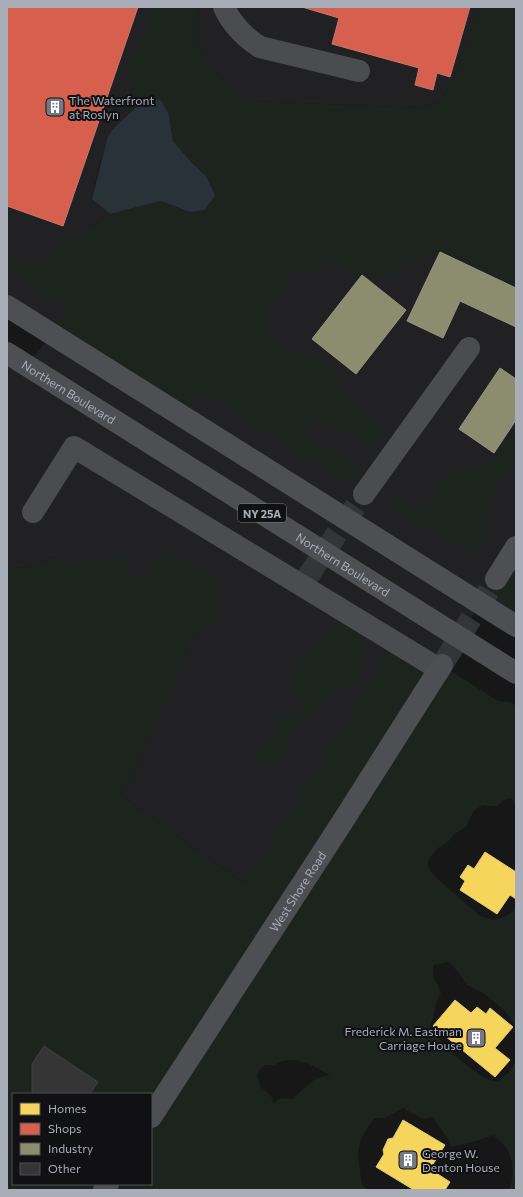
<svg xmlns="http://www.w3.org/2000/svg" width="523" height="1197" font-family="Commissioner,sans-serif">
<rect width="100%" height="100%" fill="#171717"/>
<!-- built -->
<path fill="#212123" d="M7 7H160L132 94 129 114 112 130 107 139 98 170 92 199 110 214 84 231 183 415 298 265 453 243 516 270V547L343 821 283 911 122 796 205 615 88 562 72 564 55 557 45 560 36 566 19 568 7 564V363L26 366 52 334 7 306Z
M200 7H480L452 83 440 100 421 108 251 101 231 89 215 71 195 38Z"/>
<!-- green -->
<path fill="#1d241e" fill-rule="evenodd" d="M150 7H200L195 38 215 71 231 89 251 101 421 108 440 100 452 83 480 7H516V284C496 276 477 265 457 256 453 255 448 252 443 251 431 250 426 264 409 259 397 268 391 283 374 279 370 278 366 275 362 274L358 275 355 279H352L348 277C347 268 331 259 322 264 319 267 316 271 313 274L300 272 292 273C280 290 259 313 271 335 280 352 302 350 317 357 324 360 333 370 336 376 339 381 338 387 341 390 350 399 385 421 385 432 385 436 381 440 379 442 376 446 374 449 370 450L352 437 323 422 312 421 305 425C314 450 333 445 349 457 353 461 357 465 360 468 359 478 354 481 346 484L201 392 182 416 52 334 65 307 7 270V252L16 256 24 265 36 264 46 258 60 243 68 237 84 231 110 214 161 201 190 212 206 176 192 163 173 141 169 115 147 97 129 114 132 94 127 75V65L131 55 142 43 147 34Z
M516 425V469C502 478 494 487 490 503 489 507 487 511 487 515 487 521 489 526 489 531 487 546 480 551 467 553 441 534 411 522 385 503 384 499 384 497 388 495L405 500 416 508 424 510 430 506 433 501V493L436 486 449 470 456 468H471L485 464 494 457Z
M516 547V626L480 604Z
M163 553C172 554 178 559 186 562 189 562 192 563 195 564 210 569 220 584 220 599 220 606 218 615 215 620 211 626 203 629 197 633L122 796 245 884 398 637 498 701 510 702 516 706V804L513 800 510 798 503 801 497 806H488L483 805 474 810 466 827 454 834 448 842 438 848 429 858 428 866 433 875 480 916 495 920 505 917 513 912 516 908V1028L505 1011 485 994 467 985 459 973 449 962 433 965V975L441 993 436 1002 434 1015 430 1025 431 1030 454 1055 478 1074 487 1079 498 1082 510 1071 516 1060V1190H509C514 1179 514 1160 507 1149 504 1144 498 1140 494 1135L476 1141 452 1147C447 1134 439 1128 432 1117L423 1119 403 1108 385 1118H375C353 1143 358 1155 362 1185L368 1190H7V564L19 568 36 566 45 560 56 557 72 564 104 559 110 554C125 555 128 562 128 577 136 576 144 578 150 575 153 568 150 563 153 557ZM294 1060 309 1064 330 1075 315 1079 304 1088 293 1099C285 1098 281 1097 274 1103L271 1096 263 1089 260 1085 257 1076 260 1069 266 1065H274L282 1061ZM13 1094H151V1184H13Z
M343 623 350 627 361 636 365 647V666L353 682 343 687 335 693 328 702 315 711 306 721 298 729 283 751 272 764 262 767 257 762V755L269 741 279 716C291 714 300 715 308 706L301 704 288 692 289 684 302 655 319 637 333 626Z"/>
<!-- water -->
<path fill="#2a3239" d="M147 97 161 100 169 115 173 141 192 163 206 176 215 196 204 210 190 212 161 201 110 214 92 199 107 139 112 130Z"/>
<!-- homes -->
<path fill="#f6d55c" stroke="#dfc978" d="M485 852 516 872V899L510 895 497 914 460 890 465 881 460 877 468 865 474 869Z
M455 1000 471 1013 477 1007 486 1014 490 1008 513 1027 495 1048 510 1060 495 1077 433 1026Z
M403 1120 445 1145 430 1169 450 1182 445 1190H420L418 1189 414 1190 376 1167 384 1154 383 1150 388 1139 393 1138Z"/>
<!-- shops -->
<path fill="#d6604d" stroke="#c8776d" d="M7 7H138L63 226 7 206Z
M302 7H470L450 77 437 73 433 90 415 85 419 68 332 44 339 18Z"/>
<!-- industry -->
<path fill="#8c8c6e" stroke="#949684" d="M440 252 516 288V327L460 301 443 338 407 321Z
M362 275 406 310 356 374 312 339Z
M500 368 516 379V420L494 453 459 429Z"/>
<!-- building -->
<path fill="#353536" stroke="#3f4043" d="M44 1046 98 1082 90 1094H32V1064Z"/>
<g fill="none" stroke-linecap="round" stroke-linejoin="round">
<!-- minor-tunnel -->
<path stroke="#343537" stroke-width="22" stroke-dasharray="22 11" stroke-linecap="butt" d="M306 579 364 494"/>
<!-- major-tunnel -->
<path stroke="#343537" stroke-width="22" stroke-dasharray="22 11" stroke-linecap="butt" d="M442 665 496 579"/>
<!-- minor -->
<path stroke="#4b4c50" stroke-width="22" d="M224 7C231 23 245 38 260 47L359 71
M364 494 469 348
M33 512 74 447 439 669"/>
<!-- major -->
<g stroke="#4d4f52" stroke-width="22">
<path d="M496 579 516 547"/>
<path id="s1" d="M151 1117 343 821 442 665"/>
<path d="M104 1190 108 1184"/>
</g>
<!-- major-bridge -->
<g stroke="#4d4f52" stroke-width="22">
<path d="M7 306 516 626"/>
<path id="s2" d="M7 353 516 673"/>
</g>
</g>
<!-- icons -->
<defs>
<symbol id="building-square" viewBox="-11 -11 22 22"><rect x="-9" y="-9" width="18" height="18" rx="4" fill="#757880" stroke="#111113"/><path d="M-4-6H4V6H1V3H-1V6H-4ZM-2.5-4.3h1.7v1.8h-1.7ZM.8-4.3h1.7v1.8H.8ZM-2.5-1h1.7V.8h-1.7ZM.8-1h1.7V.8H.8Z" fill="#fff"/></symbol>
</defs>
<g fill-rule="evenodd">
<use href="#building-square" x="44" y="96" width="22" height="22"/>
<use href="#building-square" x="465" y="1027" width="22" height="22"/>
<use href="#building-square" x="397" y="1149" width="22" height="22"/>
</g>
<g text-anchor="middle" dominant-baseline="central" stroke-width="4" stroke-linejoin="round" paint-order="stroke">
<!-- shield labels -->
<rect fill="#111113" stroke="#7b7e86" stroke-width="1" x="238" y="504" width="48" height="18" rx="3"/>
<g font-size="11" font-weight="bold" fill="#a8adb8">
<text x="262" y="513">NY 25A</text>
</g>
<!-- poi labels -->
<g font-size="12" fill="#a8adb8" stroke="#111113" text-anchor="start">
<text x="69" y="100">The Waterfront<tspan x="69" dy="14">at Roslyn</tspan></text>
<text x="462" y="1031" text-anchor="end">Frederick M. Eastman<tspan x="462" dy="14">Carriage House</tspan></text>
<text x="422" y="1153">George W.<tspan x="422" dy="14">Denton House</tspan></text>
</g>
<!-- street labels -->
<g font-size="12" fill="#a8adb8" stroke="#111113">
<text stroke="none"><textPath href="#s2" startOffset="73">Northern Boulevard</textPath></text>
<text stroke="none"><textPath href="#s2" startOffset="397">Northern Boulevard</textPath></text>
<text stroke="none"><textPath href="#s1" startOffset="269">West Shore Road</textPath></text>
</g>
</g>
<!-- border -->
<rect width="523" height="1197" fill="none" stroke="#a8adb8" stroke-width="16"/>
<!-- legend -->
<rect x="12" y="1093" width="140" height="92" fill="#111113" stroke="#4d4f55"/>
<rect x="20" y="1103" width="20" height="12" fill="#f6d55c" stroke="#4d4f55"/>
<text x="48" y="1113" font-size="12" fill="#a8adb8">Homes</text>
<rect x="20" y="1123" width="20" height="12" fill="#d6604d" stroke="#4d4f55"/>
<text x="48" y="1133" font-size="12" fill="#a8adb8">Shops</text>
<rect x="20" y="1143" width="20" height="12" fill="#8c8c6e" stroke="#4d4f55"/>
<text x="48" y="1153" font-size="12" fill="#a8adb8">Industry</text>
<rect x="20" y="1163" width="20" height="12" fill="#353536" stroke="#4d4f55"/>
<text x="48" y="1173" font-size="12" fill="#a8adb8">Other</text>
</svg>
